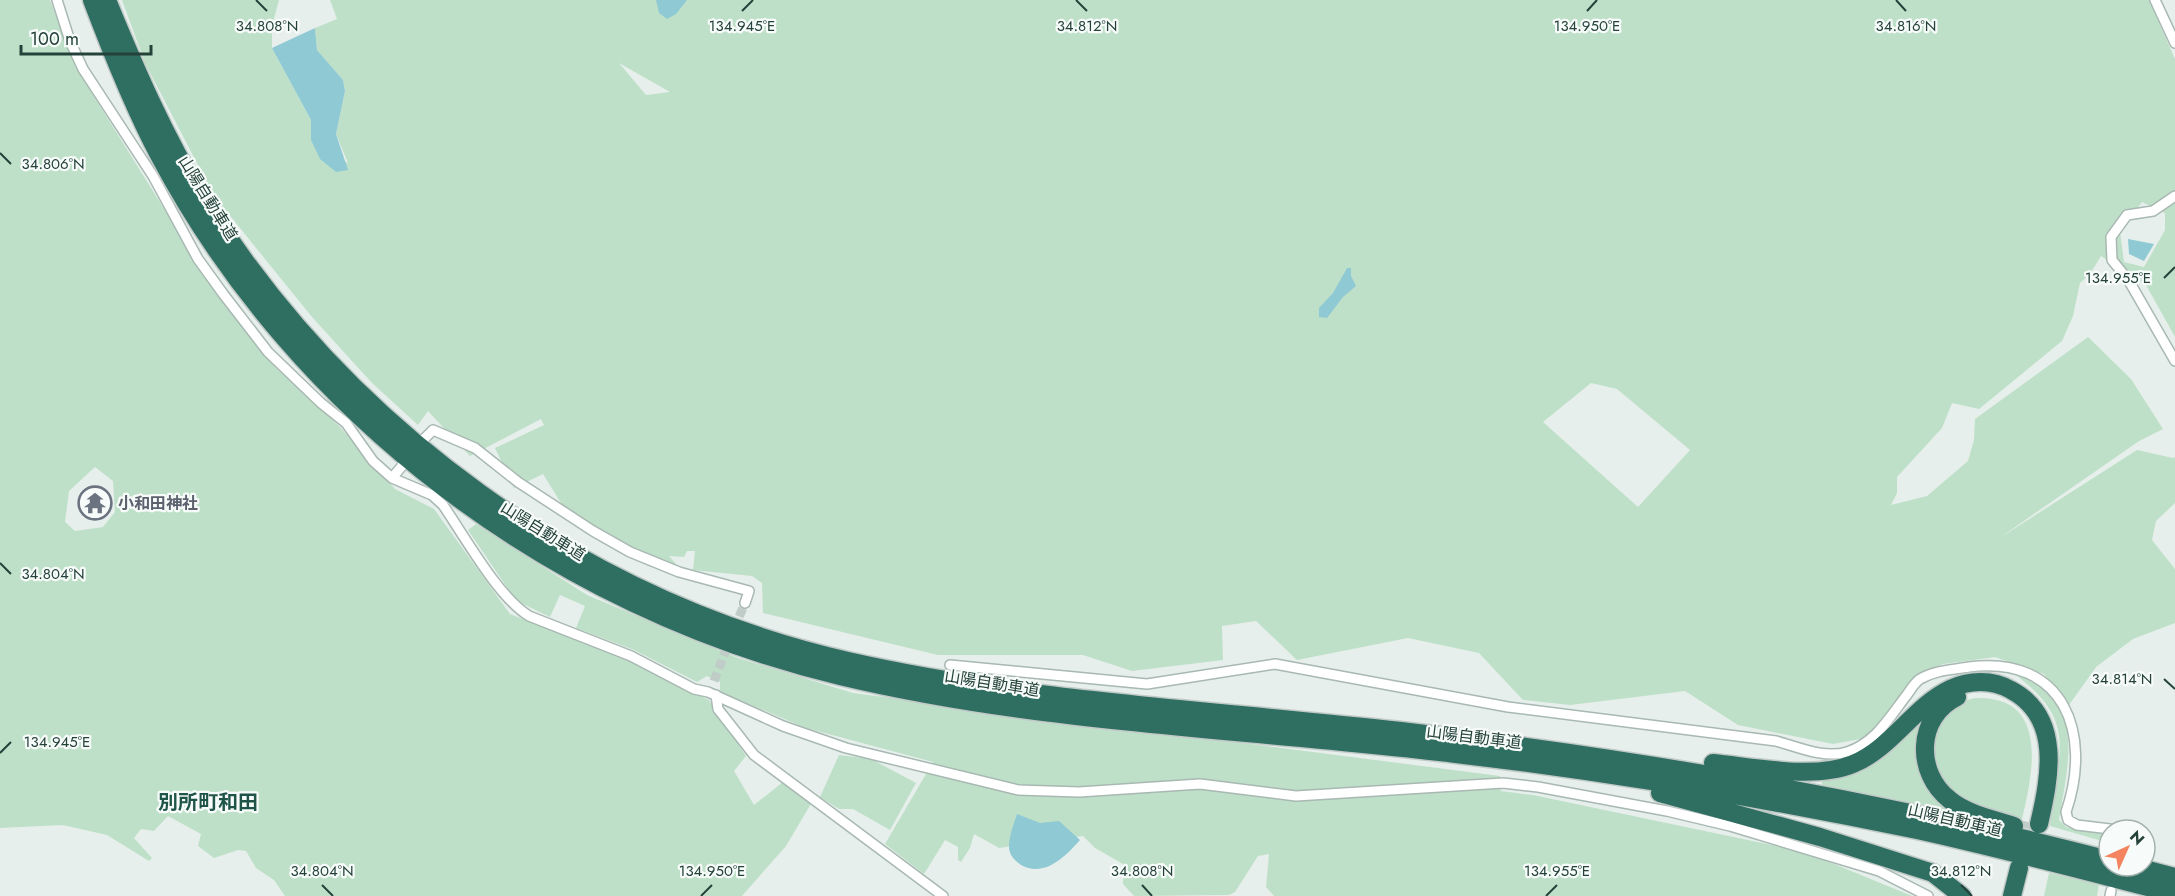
<svg xmlns="http://www.w3.org/2000/svg" width="2175" height="896" font-family="Jost,'Noto Sans JP',sans-serif">
<rect width="100%" height="100%" fill="#e6efeb"/>
<!-- green -->
<path fill="#bfe0c8" fill-rule="evenodd" d="M0 0H50L75 66 214 289 275 367 339 426 395 489 434 509 510 614 635 663 709 700 746 756 734 771 754 805 783 782 812 802 786 846 742 896H285L274 880 256 868 246 851 238 850 214 858 198 846 201 834 168 816 154 831 141 829 134 838 152 858 149 861 107 835 63 825 0 828ZM95 467 113 481 115 512 103 527 75 531 65 522 69 491Z
M122 0H279L272 26V48L311 120V140L348 163 336 134 345 91 343 80 317 50 315 28 337 19 330 0H2149L2175 59V337L2146 285 2101 256 2090 274 2080 283 2073 316 2062 341 1979 409 1952 403 1942 428 1897 477V493L1891 505 1927 496 1968 461 1974 440 1975 419 2088 337 2131 379 2163 429 2139 441 1998 539 2137 450 2173 458 2175 457V503L2156 521 2152 540 2175 569V623L2133 639 2096 667 2069 705 2044 674 1995 657 1943 664 1922 673 1866 738 1833 744 1738 725 1685 691 1570 705 1523 700 1479 653 1408 638 1297 660 1256 621 1222 626 1223 660 1132 671 1083 655H938L763 613 762 583 752 576 693 570 695 551H687L684 557 669 556 676 564 673 568 633 551 566 511 543 474 514 488 495 448 544 425 541 419 470 456 428 411 418 425 372 383 312 317 214 196 145 63ZM619 63 670 92 646 95ZM2142 202 2165 213V230L2144 267 2124 262 2120 232ZM1591 383 1617 389 1690 450 1638 507 1543 422Z
M476 524 587 595 738 658 853 693 1500 776 1501 791 1533 795 1805 852 1912 896H1274L1266 887 1269 854 1258 856 1235 892 1229 895 1134 896 1123 884V864L1095 848 1083 836 999 848 974 834 970 848 961 862 958 860V847L945 840 924 874 885 844 933 762 806 728 720 692V682L707 676 697 682 634 650 576 628 585 606 560 595 550 617 521 603 510 592 468 530Z
M2013 673C2087 701 2069 757 2059 820L2066 827 2109 835V843L2050 826C2055 755 2083 724 2013 673Z
M1975 698C2050 695 2033 773 2022 819 2002 813 1978 809 1960 797 1919 771 1927 708 1975 698Z
M1933 705 1918 749 1968 816 1822 785V779L1857 773 1885 755Z
M839 755 871 759 916 783 890 830 853 809H839L820 797Z
M2049 873 2099 884 2097 896H2044Z"/>
<!-- water -->
<path fill="#8ec9d4" d="M656 0H687L676 14 667 19 659 13Z
M315 28 317 50 343 80 345 91 336 134 348 170 336 172 320 159 311 140V120L272 48Z
M2128 239 2154 244 2144 261 2129 254Z
M1347 268H1351V276L1356 286 1343 297 1327 318 1319 317V308L1333 293Z
M1017 814 1040 823 1059 821 1080 840C1065 857 1044 878 1021 865 1014 860 1009 855 1009 846 1009 836 1014 824 1017 814Z"/>
<g fill="none" stroke-linecap="round" stroke-linejoin="round">
<!-- street-tunnel -->
<path stroke="#bfccc8" stroke-width="9" stroke-dasharray="9 4.5" stroke-linecap="butt" d="M734 629 745 603
M714 681 729 642"/>
<!-- highway-tunnel -->
<path stroke="#bfccc8" stroke-width="18" stroke-dasharray="18 9" stroke-linecap="butt" d="M2022 855 2031 823"/>
<defs>
<path id="street" d="M57 0 70 41 83 69 153 176 198 259 224 295 268 352 321 403 346 423 373 461 392 478 432 495 443 505C465 537 498 597 529 616L631 656 694 689 708 692 783 726 846 748 1018 790 1079 792 1200 784 1296 796 1503 783 1538 787 1667 811 1730 826 1879 871 1928 896
M2155 0 2175 43
M2175 196 2153 211 2127 215 2111 237 2112 260 2129 281 2175 361
M423 440 433 430 475 448 518 482 593 531 630 552 679 572 749 591 745 603
M392 478 402 466
M950 665 1147 684 1275 664 1508 707 1776 741C1798 747 1824 759 1847 752 1875 743 1889 718 1906 696 1910 691 1914 683 1920 679 1935 670 1952 670 1969 667 2064 655 2093 733 2066 812L2068 820 2077 825 2118 830
M716 695 718 709 754 755 943 896
M2110 896 2111 891"/>
<path id="highway" d="M92 0C112 53 133 106 159 155 297 416 555 608 840 676 1044 725 1256 729 1464 755 1616 773 1767 799 1917 830 2003 849 2089 872 2175 894
M107 0C135 68 164 136 203 199 347 429 583 600 848 661 1029 702 1216 710 1401 731 1640 759 1876 799 2109 860
M1957 697C1916 717 1915 773 1950 800 1967 814 1993 819 2014 826
M1713 763C1754 767 1815 780 1853 764 1892 748 1913 707 1950 689 1969 680 1992 679 2011 690 2062 717 2050 777 2039 824
M1660 793 1820 837 1933 873 1962 896
M2133 866 2175 877
M2012 896 2019 868"/>
</defs>
<!-- street casing -->
<use href="#street" stroke="#a8b8b2" stroke-width="12"/>
<!-- highway casing -->
<use href="#highway" stroke="#c2cac8" stroke-width="21"/>
<!-- street -->
<use href="#street" stroke="#fff" stroke-width="9"/>
<!-- highway -->
<use href="#highway" stroke="#2f6f62" stroke-width="18"/>
</g>
<!-- ticks -->
<path fill="none" stroke="#24423a" stroke-width="2" d="M256 0 267 11M1076 0 1087 11M1896 0 1906 11M742 11 753 0M1587 11 1597 0M0 153 11 164M2164 278 2175 267M0 563 11 574M2164 679 2175 689M0 753 11 742M322 885 333 896M1142 885 1152 896M1961 885 1972 896M701 896 712 885M1546 896 1557 885"/>
<!-- icons -->
<defs>
<symbol id="temple-ring" viewBox="-11 -11 22 22"><circle r="9.5" fill="#f7fbf9" stroke="#6b7280" stroke-width="1.5"/><path d="M0-6L5-2H3V0L6.5 2.5H4V6H1.5V3h-3V6H-4V2.5H-6.5L-3 0V-2H-5Z" fill="#6b7280"/></symbol>
</defs>
<g fill-rule="evenodd">
<use href="#temple-ring" x="76" y="484" width="38" height="38"/>
</g>
<g text-anchor="middle" dominant-baseline="central" stroke-width="4.5" stroke-linejoin="round" paint-order="stroke">
<!-- street labels -->
<g font-size="16" fill="#24423a" stroke="#f7fbf9">
<text transform="translate(208 198) rotate(58)">山陽自動車道</text>
<text transform="translate(543 531) rotate(32)">山陽自動車道</text>
<text transform="translate(992 683) rotate(9)">山陽自動車道</text>
<text transform="translate(1474 737) rotate(7)">山陽自動車道</text>
<text transform="translate(1955 820) rotate(13)">山陽自動車道</text>
</g>
<!-- worship labels -->
<g font-size="16" font-weight="bold" fill="#5b616d" stroke="#f7fbf9" text-anchor="start">
<text x="118" y="503">小和田神社</text>
</g>
<!-- quarter labels -->
<g font-size="20" font-weight="bold" fill="#1f5548" stroke="#f7fbf9">
<text x="208" y="802">別所町和田</text>
</g>
</g>
<g font-size="15" text-anchor="middle" fill="#24423a" stroke="#f7fbf9" stroke-width="4.5" stroke-linejoin="round" paint-order="stroke">
<text x="267" y="31">34.808°N</text>
<text x="742" y="31">134.945°E</text>
<text x="1087" y="31">34.812°N</text>
<text x="1587" y="31">134.950°E</text>
<text x="1906" y="31">34.816°N</text>
<text x="53" y="169">34.806°N</text>
<text x="2118" y="283">134.955°E</text>
<text x="53" y="579">34.804°N</text>
<text x="2122" y="684">34.814°N</text>
<text x="57" y="747">134.945°E</text>
<text x="322" y="876">34.804°N</text>
<text x="712" y="876">134.950°E</text>
<text x="1142" y="876">34.808°N</text>
<text x="1557" y="876">134.955°E</text>
<text x="1961" y="876">34.812°N</text>
</g>
<!-- north arrow -->
<g transform="translate(2127 848) rotate(45)"><circle r="28" fill="#f7fbf9" stroke="#a3b1ad" stroke-width="1.5"/>
<path d="M0-4.5L10 22L0 15L-10 22Z" fill="#f4845f"/>
<text y="-9" font-size="16" font-weight="bold" text-anchor="middle" fill="#24423a">N</text>
</g>
<!-- scale -->
<path d="M21 45v9h130v-9" fill="none" stroke="#24423a" stroke-width="3"/>
<text x="30" y="45" font-size="18" fill="#24423a" stroke="#f7fbf9" stroke-width="4.5" paint-order="stroke">100 m</text>
</svg>
